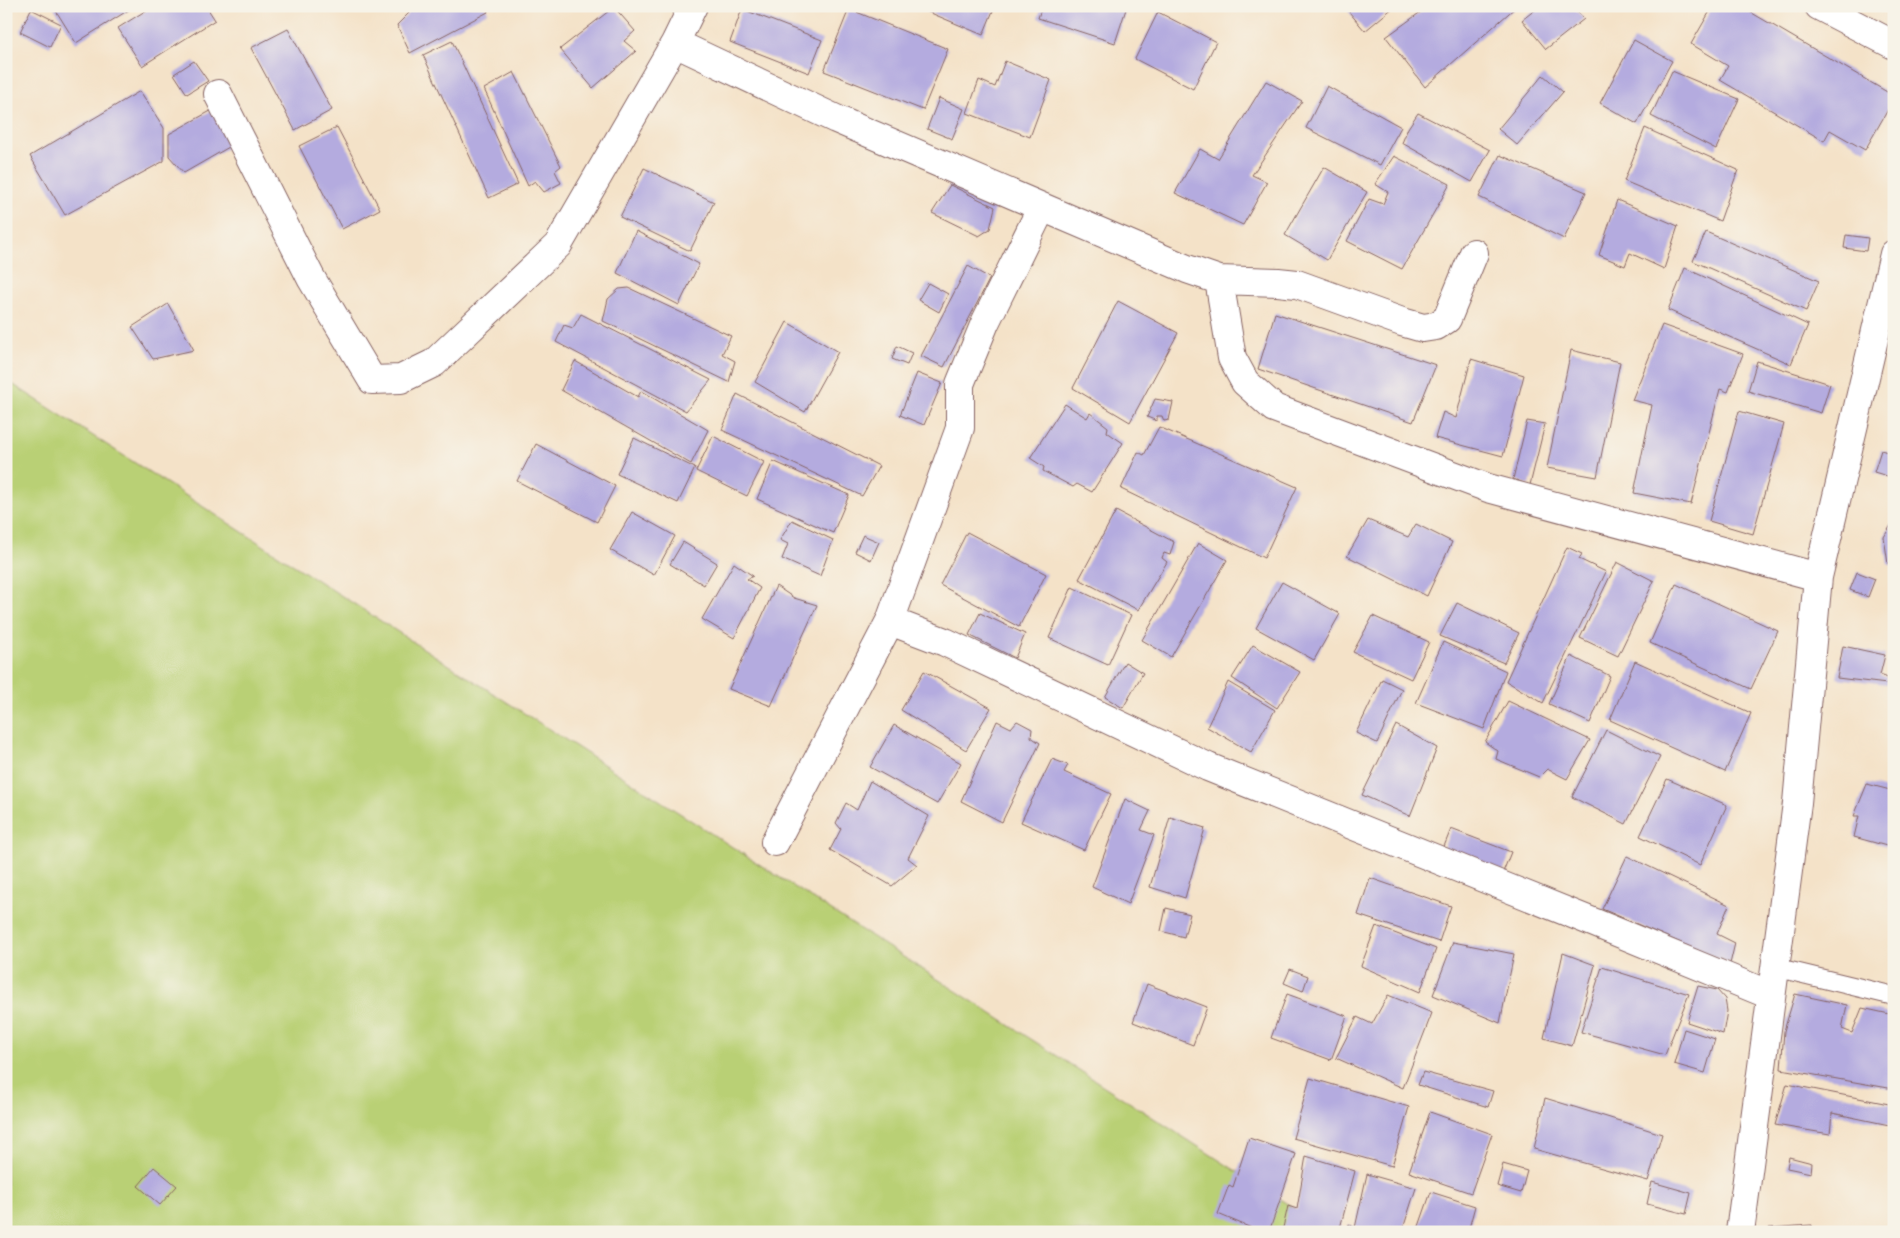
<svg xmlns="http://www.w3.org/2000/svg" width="1900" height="1238" font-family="'Shantell Sans',sans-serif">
<rect width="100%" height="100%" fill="#f7f3e8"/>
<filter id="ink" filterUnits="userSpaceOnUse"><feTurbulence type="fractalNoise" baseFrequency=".02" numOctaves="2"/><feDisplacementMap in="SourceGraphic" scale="10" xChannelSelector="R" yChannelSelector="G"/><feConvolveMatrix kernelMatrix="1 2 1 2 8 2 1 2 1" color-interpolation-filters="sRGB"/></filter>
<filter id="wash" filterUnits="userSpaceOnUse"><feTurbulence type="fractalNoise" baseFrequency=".0096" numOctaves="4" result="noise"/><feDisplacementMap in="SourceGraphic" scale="20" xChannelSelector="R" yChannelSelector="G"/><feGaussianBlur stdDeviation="1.12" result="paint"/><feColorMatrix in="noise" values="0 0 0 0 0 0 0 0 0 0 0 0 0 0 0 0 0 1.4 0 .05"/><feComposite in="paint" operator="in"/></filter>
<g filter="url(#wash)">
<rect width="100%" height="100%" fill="#f4e2c8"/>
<!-- green -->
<path fill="#b9d074" stroke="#827850" d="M6 380 1331 1232H6Z"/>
<g id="blocks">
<!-- building -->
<path fill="#b4abdf" d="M53 6H135L76 43Z
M153 6H206L215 20 142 66 118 28Z
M405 6H485L488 12 410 53 397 25 409 13Z
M928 6H995L983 35 926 11Z
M1042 6H1127L1115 43 1038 18Z
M1344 6H1395L1365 31Z
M1429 6H1517L1425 87 1386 37Z
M1540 6H1572L1584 19 1546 49 1522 20Z
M1713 6H1740L1894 96V99L1865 150 1830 130 1824 141 1720 80 1728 66 1691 44Z
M614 7 635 31 624 41 636 51 593 88 560 49Z
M31 9 61 24 50 47 20 32Z
M742 9 822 40 809 73 730 42Z
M849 9 948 49 923 110 824 71Z
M1158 12 1216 42 1193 89 1135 59Z
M288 29 332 110 295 130 251 48Z
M1634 40 1672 61 1637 124 1600 103Z
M452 41 518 184 489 198 423 55Z
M194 61 208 81 187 94 174 74Z
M1005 61 1051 80 1030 137 967 113 979 80 995 87Z
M1672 71 1739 99 1716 149 1651 116Z
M514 72 561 166 555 171 561 183 544 192 535 181 528 186 484 89Z
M1543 75 1563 92 1517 145 1498 129Z
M1266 81 1302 101 1252 175 1267 182 1243 225 1175 193 1200 149 1218 159Z
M1327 86 1401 127 1380 165 1306 128Z
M140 91 164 128V161L65 215 30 156Z
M939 98 964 109 952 139 927 129Z
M216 108 236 143 184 173 169 156V134Z
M1418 113 1490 150 1472 182 1402 143 1408 128Z
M337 127 380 209 342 229 299 146Z
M1645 128 1738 170 1720 221 1624 181Z
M1500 155 1586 192 1564 239 1479 197Z
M1394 156 1450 184 1402 269 1347 241 1369 199 1383 204 1388 192 1375 184Z
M1324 167 1367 192 1327 260 1285 235Z
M644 168 714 202 690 251 620 217Z
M950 185 995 207 990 229 979 236 932 213Z
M1617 200 1678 226 1664 269 1630 253 1625 266 1599 255Z
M636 231 699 264 679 305 617 273Z
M1706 232 1819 281 1806 311 1693 261Z
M1846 235 1868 238 1866 251 1844 248Z
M968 266 990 278 944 367 921 356Z
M1685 268 1808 325 1791 364 1668 310Z
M928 283 948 294 939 312 918 300Z
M629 288 731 336 722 354 735 361 729 382 603 321 608 299 619 289Z
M1118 301 1178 333 1130 422 1073 388Z
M168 304 194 350 153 359 132 327Z
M1275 313 1436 365 1413 422 1258 369Z
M581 314 711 380 686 411 556 342 564 325 573 328Z
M787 322 838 352 805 412 755 382Z
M1662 325 1743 354 1728 392 1720 389 1691 504 1634 493 1652 405 1632 400Z
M897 346 912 353 907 365 892 359Z
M1571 350 1620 362 1597 477 1547 468Z
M1893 351H1894V373L1889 372Z
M1471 359 1524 375 1503 456 1435 438 1443 412 1456 418Z
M575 361 638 397 641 391 708 430 691 464 561 390Z
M1757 361 1830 384 1821 413 1748 391Z
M917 373 942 383 924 425 900 415Z
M737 394 879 466 862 496 722 430Z
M1155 399 1173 402 1169 420 1164 421 1162 416H1157V421L1147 417Z
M1065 404 1087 418 1090 413 1108 427 1107 432 1123 443 1092 492 1077 484 1073 487 1043 471 1044 467 1030 458Z
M1739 411 1784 424 1753 534 1709 521Z
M1527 421 1545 424 1530 485 1513 479Z
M1159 427 1297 487 1264 558 1121 489 1138 452 1144 455Z
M713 436 764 462 747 496 696 471Z
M634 438 695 468 678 503 617 474Z
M536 444 615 486 597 522 517 481Z
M1881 450 1894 454V478L1874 472Z
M773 461 849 495 833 533 757 499Z
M1116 511 1174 542 1170 555 1164 553 1162 558 1167 562 1138 610 1079 579Z
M632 512 675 536 654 575 610 550Z
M792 520 833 540 820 576 782 559 788 544 780 540Z
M1368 520 1408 537 1416 524 1452 542 1427 596 1347 556Z
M1894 520V566L1888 564 1884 537Z
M967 532 1046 574 1019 627 940 585Z
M863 535 879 542 871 560 855 552Z
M683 542 717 563 704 585 670 564Z
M1198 543 1227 560 1171 657 1142 640Z
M1567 547 1582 554 1579 559 1606 572 1543 703 1506 681Z
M1617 562 1654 581 1618 656 1580 638Z
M734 563 753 576 747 579 760 588 734 638 702 619Z
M1857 572 1875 579 1868 597 1850 590Z
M1282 582 1340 614 1314 660 1256 628Z
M1676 584 1778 631 1751 689 1650 643Z
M776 586 794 598 817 605 771 706 729 689Z
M1072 587 1131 615 1108 665 1049 638Z
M1457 603 1519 633 1504 663 1440 636Z
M980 613 1025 634 1015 658 969 635Z
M1373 616 1429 642 1411 679 1353 652Z
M1443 642 1506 671 1484 729 1416 703Z
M1253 645 1300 672 1277 708 1232 678Z
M1843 646 1885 655 1880 675 1888 678 1887 684 1837 678Z
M1571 656 1610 676 1590 723 1549 704Z
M1635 661 1751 713 1725 772 1610 720Z
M1125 662 1143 673 1123 708 1105 697Z
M924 671 991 708 966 750 901 710Z
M1382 679 1402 689 1377 743 1356 733Z
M1228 682 1275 710 1251 752 1207 727Z
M1508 701 1590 740 1567 779 1547 769 1539 777 1496 759 1498 751 1485 742Z
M997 721 1011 728 1017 721 1032 729 1031 737 1040 743 1002 822 961 801Z
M894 725 961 763 937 804 870 767Z
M1396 725 1437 748 1410 816 1362 795Z
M1606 730 1660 757 1626 824 1572 797Z
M1052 759 1068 765 1064 772 1111 794 1084 850 1021 822Z
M1667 779 1727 805 1700 865 1640 836Z
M870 781 929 816 908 858 917 865 892 886 830 850 841 829 836 823 846 803 857 810Z
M1867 784 1894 791V848L1854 837 1859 816H1854Z
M1125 799 1150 811 1141 830 1154 835 1128 904 1092 887Z
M1170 817 1205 828 1185 898 1150 887Z
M1451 829 1511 852 1503 872 1443 849Z
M1627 856 1729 905 1717 934 1735 943 1730 964 1602 909Z
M1370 878 1451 906 1439 942 1358 915Z
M1166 908 1190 914 1184 937 1161 931Z
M1376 926 1436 949 1420 992 1361 966Z
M1453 942 1514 954 1500 1023 1433 995Z
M1563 953 1595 965 1572 1046 1544 1038Z
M1602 967 1689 994 1665 1055 1581 1032Z
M1290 969 1308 976 1303 991 1284 983Z
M1147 984 1207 1007 1193 1045 1133 1022Z
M1698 986 1717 990 1725 999 1727 1011 1723 1034 1687 1022Z
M1287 994 1347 1016 1331 1060 1271 1038Z
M1795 994 1847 1005 1842 1029 1852 1033 1862 1008 1894 1015V1089L1781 1069 1784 1031Z
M1388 995 1432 1013 1403 1088 1336 1058 1357 1017 1372 1024Z
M1684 1029 1715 1039 1705 1073 1674 1064Z
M1423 1072 1493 1091 1488 1107 1418 1085Z
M1310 1078 1409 1107 1392 1166 1293 1138Z
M1787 1084 1894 1105V1126L1832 1113 1830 1134 1775 1125Z
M1545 1098 1662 1134 1648 1181 1534 1149Z
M1430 1112 1492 1134 1471 1193 1409 1172Z
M1249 1138 1296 1154 1269 1232H1261L1218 1214 1229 1185 1233 1187Z
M1306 1156 1355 1171 1339 1232H1282L1288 1206 1297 1209Z
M1789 1157 1812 1163 1811 1173 1787 1168Z
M1503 1164 1527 1171 1521 1193 1497 1186Z
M154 1167 177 1186 160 1205 138 1186Z
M1367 1174 1416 1188 1402 1232H1347L1349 1224 1355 1228Z
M1652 1182 1691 1193 1686 1214 1647 1204Z
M1431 1192 1475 1206 1468 1232H1417Z
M1812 1225V1232H1770L1769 1228Z"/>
</g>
</g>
<g filter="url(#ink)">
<use href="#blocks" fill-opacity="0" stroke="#866362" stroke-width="1"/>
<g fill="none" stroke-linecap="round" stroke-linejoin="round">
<defs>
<path id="lane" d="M1774 967 1894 996"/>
<path id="street" d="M1819 6 1894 45
M675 43 836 119 1187 269 1219 280 1232 358 1245 382 1274 408 1488 488 1818 577
M218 94 311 278 372 380 401 379 434 363 558 245 675 43 693 6
M1042 207 985 323 960 384V428L890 621 945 642 1208 767 1595 923 1770 995
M1219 280 1278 282 1297 284 1402 322 1423 328 1436 326 1447 319 1474 253
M775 842 890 621
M1740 1232 1797 803 1818 577 1894 254"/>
</defs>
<!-- lane casing -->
<use href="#lane" stroke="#866362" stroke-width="20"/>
<!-- street casing -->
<use href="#street" stroke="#866362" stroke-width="30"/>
<!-- lane -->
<use href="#lane" stroke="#fff" stroke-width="18"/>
<!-- street -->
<use href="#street" stroke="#fff" stroke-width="28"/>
</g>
</g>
<!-- margin -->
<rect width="1900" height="1238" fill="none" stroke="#f7f3e8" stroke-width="25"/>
</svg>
